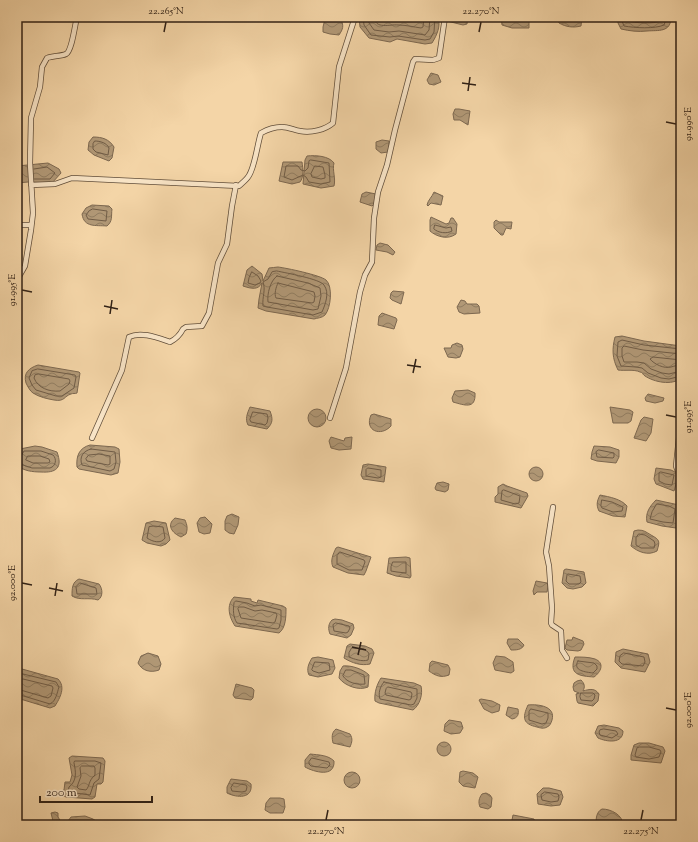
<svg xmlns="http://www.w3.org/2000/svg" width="698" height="842" font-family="'Sorts Mill Goudy',serif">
<defs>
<pattern id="water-waves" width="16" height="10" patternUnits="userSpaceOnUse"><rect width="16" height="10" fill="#b19876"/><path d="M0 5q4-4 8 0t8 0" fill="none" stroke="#907c60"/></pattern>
</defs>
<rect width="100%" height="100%" fill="#f4d5a7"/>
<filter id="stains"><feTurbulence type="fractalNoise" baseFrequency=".005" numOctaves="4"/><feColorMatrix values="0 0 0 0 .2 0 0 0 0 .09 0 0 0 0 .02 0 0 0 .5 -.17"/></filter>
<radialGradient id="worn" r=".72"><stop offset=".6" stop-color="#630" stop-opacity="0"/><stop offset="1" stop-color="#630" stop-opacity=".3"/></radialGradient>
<!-- water -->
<path fill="url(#water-waves)" stroke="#7d6850" d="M329 17 341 20C344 26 343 29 339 35L330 34 323 32V27L325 19Z
M359 17H438C441 26 437 35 432 43L425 44 397 39 390 42 369 38 360 27Z
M446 17H468L467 24 463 25 447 21Z
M501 17H529V28H512L502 25Z
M557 17H582L581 26C573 28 566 27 559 23Z
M617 17H671C671 33 658 30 647 31 638 32 630 31 621 29L618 23Z
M431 73 438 75 441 82 434 85 429 84 427 80Z
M455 109H459L470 111 468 125 460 120H454L453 114Z
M93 137C102 137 109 139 114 147L112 158 109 161 94 155 88 150 89 142Z
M382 140 389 141V146L388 152 381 153 376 149V142Z
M307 156C316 155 329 156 334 163 332 170 336 178 334 186L321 188 303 184 305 160Z
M283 162H302C303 169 304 177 300 182L292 184 279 181Z
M48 163 59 169 61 173 52 183 28 182 17 183V166Z
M366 192 376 194 374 204 372 206 360 202 362 194Z
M434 192 443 196 441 205 431 203 428 206 427 205C428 200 432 197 434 192Z
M92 205 109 206 112 209C111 216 113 221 107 226 96 225 84 228 82 214L86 208Z
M431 217 446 224 449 223 451 218H453L457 224 456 234C448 240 437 237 430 231V220Z
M496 220 499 222H512L511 229 506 228 503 235H501L494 228V222Z
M380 243 388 245 395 252 393 255 387 252 376 250 377 245Z
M252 266 262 274 263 281 269 268C272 268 275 267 278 267 286 268 320 275 326 280 333 286 331 308 325 315 322 318 317 318 314 319L266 311 258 308 259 299 262 283C258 290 252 289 243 286L247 270Z
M393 291 404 292 401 304 392 300 390 298 391 293Z
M461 300 465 301 467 304H477L479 306 480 313 464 314 459 312 457 307Z
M382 313 396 318 397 320 394 329 378 325 379 316Z
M622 336 644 341 681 346V378C672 386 654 382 645 376 641 373 644 373 640 372 634 369 624 371 618 370 612 358 612 349 615 337Z
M457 343 462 345 463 349 460 357 456 358 448 357 444 348H451L452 345Z
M38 365 79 372 80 373 77 393C75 394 73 393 71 394 64 396 65 402 54 400 48 399 39 397 33 393 30 391 28 387 26 383 23 373 29 368 38 365Z
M468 390 475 393C476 410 464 405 453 402L452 398 455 391Z
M648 394 664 398 663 401 655 403 646 401 645 398Z
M250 407 270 411C273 419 273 423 267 429L248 425C245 419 247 414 250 407Z
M610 407 630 410 633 412 631 421 628 423H613Z
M308 418a9 9 0 1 1 18 0a9 9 0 1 1-18 0Z
M374 414 391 419V426C381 437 364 431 371 415Z
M644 417 653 419 651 433 646 441 634 438 641 420Z
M331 437 344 441 345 438 352 437 351 449 339 450 331 448 329 441Z
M90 445 115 447 119 449 120 462 118 473 111 475 79 469 77 467C76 456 79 448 90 445Z
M35 446 42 447 57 452C63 468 56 473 41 472 33 472 23 471 17 465L20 449Z
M594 446 610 447 619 450V457L616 463 597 461 591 459 592 452Z
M368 464 386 467 384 482 363 479 361 475 363 465Z
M529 474a7 7 0 1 1 14 0a7 7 0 1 1-14 0Z
M656 468 671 470 679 474 674 491 656 484 654 479Z
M443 482 449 484 448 490 445 492 436 490 435 488 437 483Z
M503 484 507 486 527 493 528 496 521 508 495 502V497L498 494V487Z
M600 495C610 497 621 499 627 506L625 517 613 516 599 511C596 505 597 501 600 495Z
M656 500 679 505 680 508 676 528 662 526 647 522C645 513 650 506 656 500Z
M232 514 239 517 238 525 234 534 229 533 225 530V521L227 516Z
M205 517 212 524 210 533 204 534 199 532 197 523 200 518Z
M175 518 185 520C187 525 188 528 186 534L181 537C172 533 166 525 175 518Z
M154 521 166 523 170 540 166 544 161 546 147 543 142 540 146 523Z
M638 530C644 530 646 532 651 535 660 540 660 541 657 551 648 556 638 552 631 546L634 531Z
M338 547 371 557 366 571 364 575 348 573 333 567C330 561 333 554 336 548Z
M406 557 410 558 411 576 410 578 396 576 387 573 389 558Z
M566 569 584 572 586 583 582 587 573 589 567 588 562 583 564 570Z
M79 579 99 584C103 589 103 597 98 600 89 597 80 601 72 596 72 589 72 582 79 579Z
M536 581 547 583 548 586 547 592H537L534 595 533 591Z
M234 597 251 599V601L257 603 258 600 283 606 286 608C286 616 286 628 279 633L235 626C229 617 226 605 234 597Z
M335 619 342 620 353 624 354 628 351 635 347 638 330 634C328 629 328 624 332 620Z
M573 637 583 641 584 644 581 650 578 651 567 650 565 648 567 640H572Z
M508 639H518L524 645C522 650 516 650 511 650L507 643Z
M350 644 365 646 372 649 374 653 370 664C361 666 352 663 344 658L347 646Z
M623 649 648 654 650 662 645 672 621 668 615 662 616 652Z
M148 653 158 656 161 664 159 670C151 673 142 671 138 663L141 656Z
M496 656 505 657 513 662 514 671 511 673 495 670 493 663Z
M318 657 333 660 335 668 332 674 318 677 309 675C306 669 309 663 312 658Z
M575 657C581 657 589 657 595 659 605 663 601 672 594 677 580 676 568 675 575 657Z
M432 661 448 665 450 669 449 675C441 678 436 676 429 671L430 663Z
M343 666C351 665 363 669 369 675L368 687C359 691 345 686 339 678L340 671Z
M22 669 58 679C66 687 60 698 55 706L50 708 17 698V671Z
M381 678 414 683 421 686C423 694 420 705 413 710L379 703 375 701C374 693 377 684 381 678Z
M581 680C585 684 585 687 583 691 590 689 595 688 599 694L598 701 593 706 578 703 577 701 576 694 579 693 574 691 573 687 574 683 577 681Z
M236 684 252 688 254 690 253 698 251 700 235 698 233 695Z
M481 699 492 701 500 705 499 711 492 713 484 709 479 700Z
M528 705C538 704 556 706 552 720 551 723 550 726 547 727 544 729 540 728 537 727 523 724 522 718 528 705Z
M508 707 518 709C519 714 518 718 512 719L506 715Z
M449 720 461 722 463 728 460 733 451 734 444 731 445 724Z
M604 725 619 728 623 731C623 744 607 742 598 738L595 733 598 726Z
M336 729 350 734C353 739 352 742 350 747L333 743C332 738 331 733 336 729Z
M437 749a7 7 0 1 1 14 0a7 7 0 1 1-14 0Z
M639 743H649L663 747 665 751 661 763 631 760V755L634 745Z
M310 754C319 755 328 755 334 761 335 778 314 772 305 767V760Z
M72 756 103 758 105 761 103 782 101 784H97L95 797 92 799 66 797 62 795V791L64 790 65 782H70L72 775 69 758Z
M463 771 473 773 478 777 475 788 463 786 459 782 460 772Z
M344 780a8 8 0 1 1 16 0a8 8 0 1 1-16 0Z
M231 779 247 781 251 784C253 799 237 798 227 793V787Z
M543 788H549L561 791 563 797 560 805 551 806 538 804 537 794Z
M486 793 490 795 492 798 491 807 488 809 480 807C478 802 479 798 482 794Z
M270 798H280L284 799 285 807 283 813H270L265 810 266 803Z
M602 809C611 809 623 815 623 825H596C596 819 596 812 602 809Z
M55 812 58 813V817L63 825H52L53 821 51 813Z
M513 815 534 819 536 825H511Z
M85 816 93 819 99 823V825H68V821L71 817Z"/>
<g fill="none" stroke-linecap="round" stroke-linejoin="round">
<!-- shore -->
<path stroke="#705c46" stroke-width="1" d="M363 17 364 25 371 35 390 37 398 36 425 40 430 39 434 32 435 17
M368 17 369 23 374 30 389 32 399 31 425 35 429 30 430 17
M374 17C375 30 390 24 398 25 406 25 414 27 421 28L423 27 424 17
M621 17 622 21 624 26C635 28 655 29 664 25L667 17
M626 17 627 21C635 23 654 24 661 21L662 17
M95 141C100 141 107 143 109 148L108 155 96 152 93 149V144Z
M311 160 329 163 330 182 321 184 309 182 306 177 303 175 292 180 284 177 286 166H298L301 170 305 171 308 168 309 161Z
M315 166 323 167 325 175V178L321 179 312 177 311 174Z
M34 169 47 167 55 173 50 179H34
M93 209 107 211 106 221 88 219 86 215 89 211Z
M435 225 446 228 451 227 452 231C447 234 438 233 434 229Z
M277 271C286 273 320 279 324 285 330 293 325 305 322 312L313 315 267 307 263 306C262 297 266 290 263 282L268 279 272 272Z
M252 272 258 276 261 281 260 283 255 285 248 283 249 278Z
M277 276 308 283 320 288 321 296 318 309 313 310 268 302C267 294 270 281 277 276Z
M278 283 314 292 315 296 314 302 312 303 276 298C274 294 276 287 278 283Z
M681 349 644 345 622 340 618 342 617 356 621 366 636 367 642 368 648 373 661 378 669 379 681 376
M681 354 643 350 624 346 622 348V356L624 362H637L644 363 651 369 662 373 669 374 681 371
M681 360 653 357 650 359C654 364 664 369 671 367 675 366 677 365 681 365
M38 369 75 375 76 377 74 388 62 396H56L36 390 32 385 29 378 32 371Z
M39 374 69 379 70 381 69 384 60 391C49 392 38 388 34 378L35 375Z
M253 412 267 414 268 418 267 423 265 425 251 422 250 420Z
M91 449 115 452 116 462 114 469 110 471 82 465C79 457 83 451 91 449Z
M599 450 614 453V457L613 458 597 457 596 452Z
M89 455 99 454 110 456V464L108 465 87 461 86 459Z
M28 456H40L49 459 50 462 48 463H33L26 460Z
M17 457 21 456 24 451H41L53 455C57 459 56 466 50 468H32L17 463
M368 468 381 470V477L378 478 366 476V470Z
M661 472 674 475 672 485 665 484 659 481V473Z
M504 490 520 496 519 503 515 504 501 500 502 491Z
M602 500 612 502 623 507 622 511 613 512 602 508 601 506Z
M657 504 669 506 675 509 673 523 663 522 650 519 652 512Z
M154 526 163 527 165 538C161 544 153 542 147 538L149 527Z
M639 534 645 535 654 541 655 544 654 548H641L636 545V538Z
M340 552 364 560 365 562 362 570H349L337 564V556Z
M393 562H406V573L397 572 391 571V567Z
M568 574 580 576 581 582 579 584H569L566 581 567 575Z
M80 583 96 588 97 594H77L76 587Z
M236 601 247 603 255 606 261 605 281 610V620L279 628 277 629 237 623C233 617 233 610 234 603Z
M239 607H244L255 611 262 610 276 613 277 615 275 622 273 623 241 618 238 609Z
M336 623 349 626 350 628 348 632 346 633 334 631 333 625Z
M352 648 364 649 368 652 369 654 368 660C362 662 354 659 349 657V653Z
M624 653 644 657 645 662 643 666 622 664 619 661 620 656Z
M578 661 594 663 597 666V669L593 673C586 672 572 671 578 661Z
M315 662 329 663 330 670 319 673 313 671 312 670Z
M346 670H351L364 675 365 684C358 685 347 683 343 676Z
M17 674H23L56 682 59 687C57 693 56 701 50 704L17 694
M17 679H23L52 686 53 688 51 696 48 698 17 689
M384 682 417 689V698L414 704 411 705 380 699C378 694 380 686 384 682Z
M388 687 411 692 412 694 411 699 409 700 386 695 385 693 386 689Z
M581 693H593L595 695 594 699 592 701 581 700 580 697Z
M531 709 548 713V718L546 723 542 724 529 720V712Z
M604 729 616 731 618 734 612 738 600 735 599 732 600 730Z
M640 747H649L660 750 661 752 659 757 649 759 636 757 635 755 637 748Z
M312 758 329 762 330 765 327 768 311 766 309 764V762Z
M75 761H95L101 763 99 779 94 783 90 795 68 792 69 787C77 781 76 772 74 763Z
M82 766H94L95 768V775C88 781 90 786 86 790L79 789 77 787 81 776 80 768Z
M234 783 246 785 247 787 246 791 242 792 232 791 231 788Z
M545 792 558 794 559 797 558 801 551 802 542 800 541 795Z"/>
<defs>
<path id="minor" d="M31 185 55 184 72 178 239 186C242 183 246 180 248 177 255 168 257 145 261 133 268 129 274 127 282 127 288 127 294 130 300 131 311 133 325 130 333 123L339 67 355 17
M17 225H31
M17 280 25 266 31 230 33 213 30 163 31 118 40 87 42 67 47 58C53 56 62 56 66 54 72 51 75 24 77 17
M330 418 346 368 360 292 365 275 372 262 374 218 378 192 387 165 395 130 413 62 415 59 433 60 439 58 445 17
M681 430 679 437 676 466 677 469 681 470
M92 438 122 370 129 337C141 331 158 338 170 342 176 339 180 335 183 329L186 327 202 326 209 313 218 263 227 244 232 206 236 185
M553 507 546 552 549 566 552 608 551 623 552 625 561 631 562 650 567 658"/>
</defs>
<!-- minor casing -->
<use href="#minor" stroke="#614e3a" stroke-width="6"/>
<!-- minor -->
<use href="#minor" stroke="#f8e4c6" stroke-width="4.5"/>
</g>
<!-- ticks -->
<path fill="none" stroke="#302116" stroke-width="1.5" d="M164 32 166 22M479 32 481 22M462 83 476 85M468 91 470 77M666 122 676 124M22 290 32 292M104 306 118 309M110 314 112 300M407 365 421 367M413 373 416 359M666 415 676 417M22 583 32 585M49 588 63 591M55 596 57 583M352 647 366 650M358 655 361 642M666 708 676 710M326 820 328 810M641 820 643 810"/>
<!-- margin -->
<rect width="698" height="842" fill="none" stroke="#f4d5a7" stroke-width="44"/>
<!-- scale -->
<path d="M40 796v6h112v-6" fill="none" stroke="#302116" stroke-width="2"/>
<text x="46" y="796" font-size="12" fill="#302116" stroke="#f8e4c6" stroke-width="3" paint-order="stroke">200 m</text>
<rect x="22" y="22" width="654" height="798" fill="none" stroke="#302116" stroke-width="1.5"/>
<g font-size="10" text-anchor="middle" fill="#302116">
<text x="166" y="14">22.265°N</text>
<text x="481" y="14">22.270°N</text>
<text transform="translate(687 124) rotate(-90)" y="4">91.990°E</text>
<text transform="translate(11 290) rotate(-90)" y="4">91.995°E</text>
<text transform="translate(687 417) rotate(-90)" y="4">91.995°E</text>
<text transform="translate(11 583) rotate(-90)" y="4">92.000°E</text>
<text transform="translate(687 710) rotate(-90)" y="4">92.000°E</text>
<text x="326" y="834">22.270°N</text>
<text x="641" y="834">22.275°N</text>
</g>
<rect width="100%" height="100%" filter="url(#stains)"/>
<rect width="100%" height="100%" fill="url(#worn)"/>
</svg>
